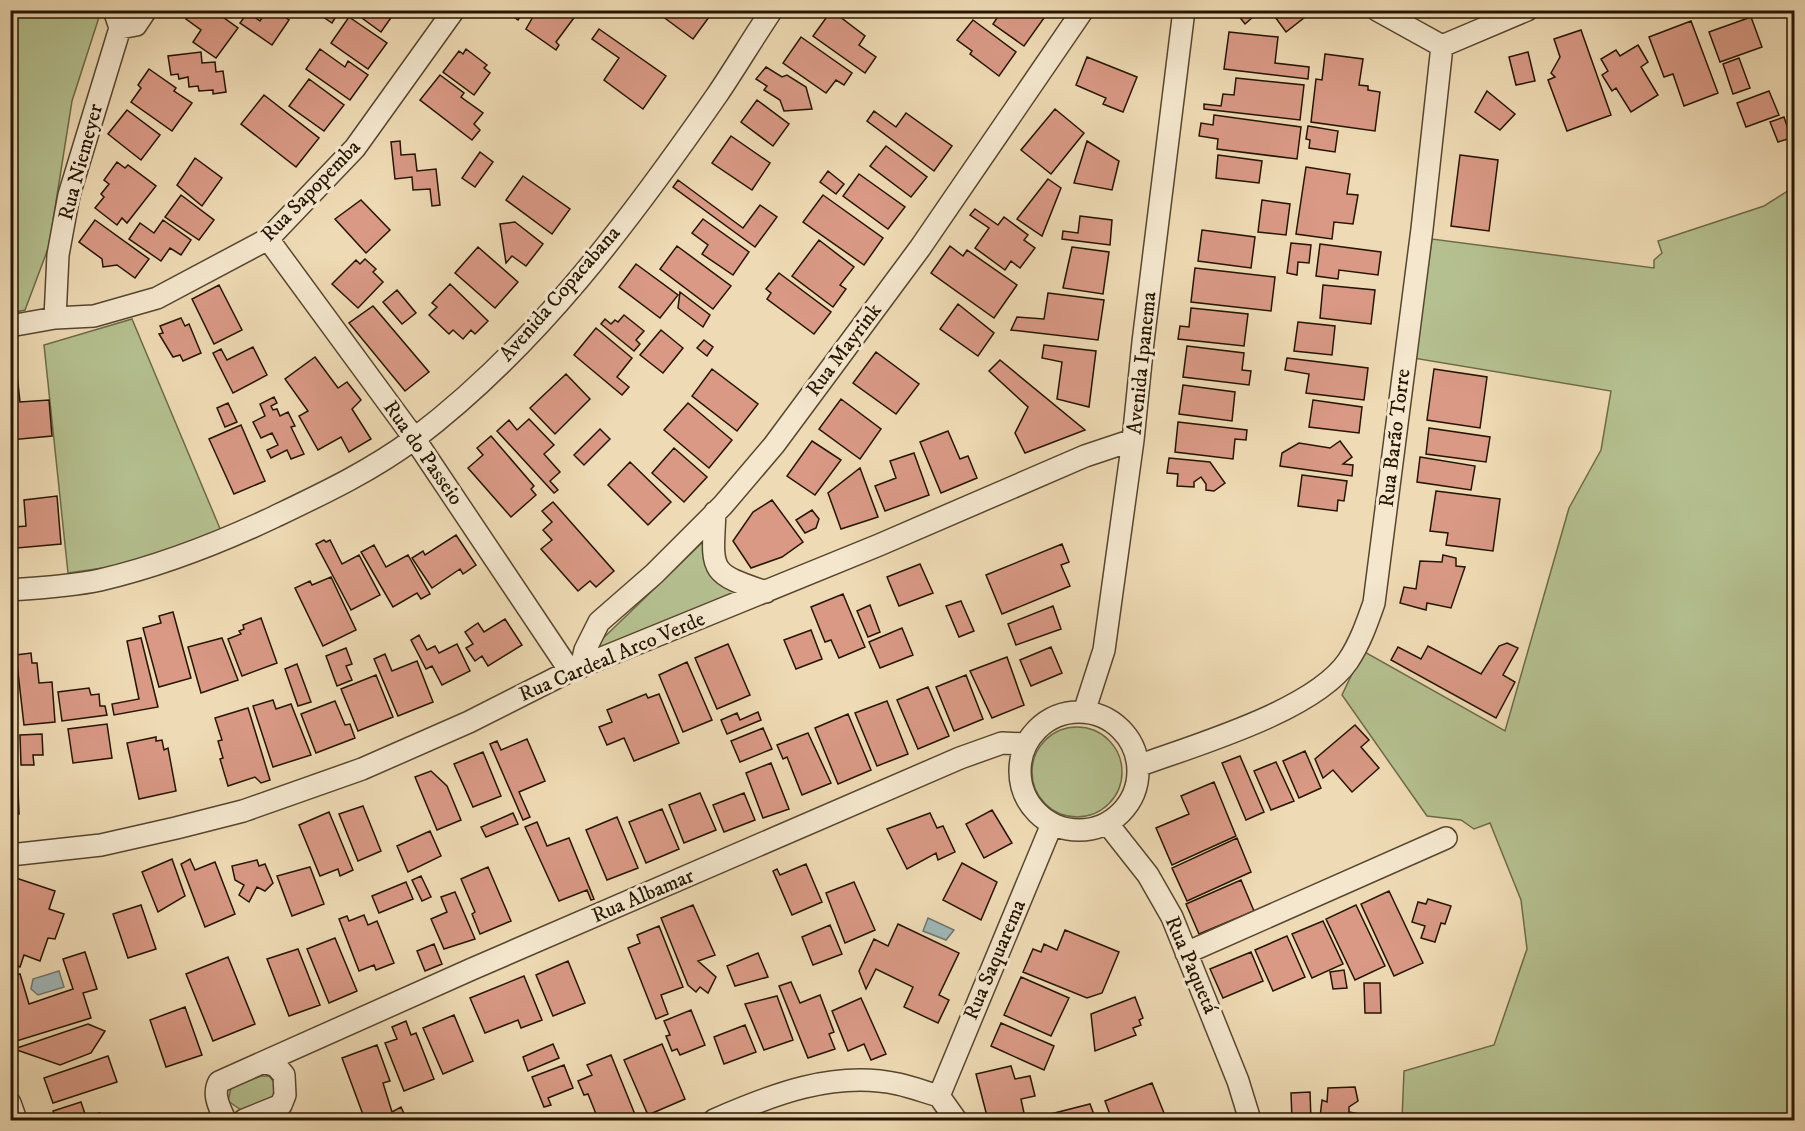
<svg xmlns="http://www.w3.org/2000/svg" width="1805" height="1131" font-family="'IM FELL DW Pica',serif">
<rect width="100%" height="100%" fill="#eedab4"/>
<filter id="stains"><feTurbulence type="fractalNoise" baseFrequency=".00333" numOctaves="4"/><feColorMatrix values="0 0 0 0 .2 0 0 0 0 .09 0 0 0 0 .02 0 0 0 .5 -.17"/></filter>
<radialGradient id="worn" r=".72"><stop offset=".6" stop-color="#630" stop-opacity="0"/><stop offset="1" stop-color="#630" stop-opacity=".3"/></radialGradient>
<!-- green -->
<path fill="#b5c090" stroke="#6d6a48" stroke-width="1.5" d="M10 11H101L72 101 49 246 25 310 11 313Z
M1794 187V1120H1402L1404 1071 1494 1045 1527 949 1521 900 1490 823 1474 829 1461 820 1427 816 1342 695 1363 651 1505 731 1569 508 1601 450 1611 391 1413 358 1432 239 1654 268V260L1662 253 1658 241 1764 206Z
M132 319 221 531 117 566 68 573 44 345Z
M708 537 744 591 600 653 595 646Z
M1032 772a45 45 0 1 1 90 0a45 45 0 1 1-90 0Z
M261 1076H269L274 1082 275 1096 241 1110 228 1101 231 1088Z"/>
<!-- water -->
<path fill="#9fb8b9" stroke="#6e776f" stroke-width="1.5" d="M928 918 954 930 946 940 923 931Z
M59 971 64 987 38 995 31 989 33 979Z"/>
<!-- building -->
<path fill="#d99985" stroke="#251501" stroke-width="1.5" d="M192 10H213L238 28 216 58 193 42 201 30 186 19Z
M267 10H275L289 20 272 45 240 23 248 12 260 21Z
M313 10H340L332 23Z
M351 10H393L395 12 381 32Z
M504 10H525L518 20Z
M527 10H570L576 15 556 42 559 45 556 50 526 29 534 15Z
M654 10H701L709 17 693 39Z
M824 10H831L865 36 859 45 876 57 865 73 813 36 826 18 822 14Z
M993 10H1033L1044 18 1024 46 993 24 997 18 991 13Z
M1234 10H1261L1245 24Z
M1270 10H1300L1305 17 1286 32Z
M349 17 387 43 368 69 331 43Z
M1751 17 1762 47 1720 62 1709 32Z
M973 20 1016 52 999 76 970 54 972 51 957 40Z
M1691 21 1718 93 1684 106 1673 74 1664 77 1649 37Z
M599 29 666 76 643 109 604 80 619 58 592 39Z
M1581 30 1611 115 1567 131 1548 80 1555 77 1551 73 1560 57 1554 39Z
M1229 32 1278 37 1275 63 1309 67 1308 79 1224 69Z
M801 37 852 73 844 85 836 80 826 93 783 63Z
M1638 45 1648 62 1641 67 1658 95 1631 112 1616 88 1612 91 1602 75 1608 71 1601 59 1616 50 1620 56Z
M320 49 345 67 348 61 368 75 350 100 306 69Z
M466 49 487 65 484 68 490 73 474 95 443 72 459 51 463 54Z
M201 52 202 63 215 62 216 72 223 71 226 92 213 94V90L199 91 198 86 189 87 188 77 179 79 178 74 171 75 168 56Z
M1528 52 1535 81 1516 85 1509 57Z
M1325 54 1363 59 1359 85 1368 86V90L1380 92 1375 131 1311 122 1316 79 1322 80Z
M1087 57 1137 77 1123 112 1103 104 1106 98 1076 85Z
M1739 58 1750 88 1733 94 1723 64Z
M766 67 782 77 787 75 806 87 812 109 784 111 780 100 764 90 767 86 756 79Z
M149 69 176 88 174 91 192 103 172 131 131 102 141 88 138 85Z
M440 75 464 93 461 97 483 113 474 124 480 130 472 140 420 100Z
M1236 78 1304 85 1300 120 1204 109V104L1221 106 1223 94 1234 95Z
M309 79 344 105 324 131 289 106Z
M1487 91 1515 114 1500 130 1475 112Z
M1769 91 1779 115 1746 127 1737 103Z
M264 95 319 138 296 167 241 124Z
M757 100 789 124 773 146 741 122Z
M1055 109 1084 133 1051 174 1021 150Z
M127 110 160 135 141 160 108 134Z
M874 111 896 127 906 113 952 146 934 171 867 121Z
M1214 115 1301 127 1297 159 1217 149 1218 139 1199 136 1201 123 1213 125Z
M1784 117 1791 138 1778 142 1770 122Z
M1308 126 1338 131 1335 152 1309 148 1310 140 1306 139Z
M731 136 770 163 752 190 712 163Z
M400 141 401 155 415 154 417 171 436 169 440 205 432 206 430 189 413 190 412 177 395 179 391 142Z
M1087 141 1119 161 1112 190 1074 183Z
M886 146 927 177 911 197 870 166Z
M480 152 493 162 475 187 462 178Z
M1218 155 1262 161 1259 183 1216 178Z
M1460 155 1498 160 1489 231 1451 226Z
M195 158 222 178 202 206 177 185Z
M117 162 125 168 128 165 156 186 127 223 122 218 117 225 95 208 104 197 101 194 109 184 104 180Z
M1306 167 1350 174 1347 194 1358 195 1353 224 1334 222 1332 239 1296 234Z
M828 171 844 184 836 194 820 182Z
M859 174 905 207 888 229 843 196Z
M523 176 570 209 552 234 506 200Z
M1048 179 1061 188 1042 236 1017 219Z
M678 180 743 228 760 205 777 217 755 247 673 187Z
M181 195 214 220 199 240 165 217Z
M823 195 883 238 864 265 803 222Z
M361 200 390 230 366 253 335 219Z
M1262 200 1290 204 1286 235 1258 232Z
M975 209 998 225 1004 217 1028 235 1024 240 1035 248 1020 268 1011 261 1005 270 975 248 989 228 970 215Z
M1080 216 1112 220 1110 245 1062 239 1063 231 1078 233Z
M703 219 749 252 733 275 702 254 708 245 692 233Z
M95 220 149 259 135 278 117 265 103 267 102 259 79 242Z
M163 220 191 240 181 255 170 248 161 261 129 239 140 223 154 233Z
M515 222 543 244 526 266 512 256 506 263 500 224Z
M1202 230 1255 237 1251 268 1198 261Z
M819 240 854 267 840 285 846 289 833 307 792 276Z
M1291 243 1311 245 1309 263 1298 262 1297 275 1287 273Z
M1320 244 1381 252 1378 275 1339 270 1338 279 1316 276Z
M677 246 731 286 713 309 660 269Z
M950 246 963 256 967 250 1017 285 994 318 931 273Z
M478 247 518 282 495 308 455 273Z
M1072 247 1109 252 1103 294 1063 288Z
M365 259 376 269 373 272 383 282 358 308 332 284 356 260 360 264Z
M636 264 678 295 660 318 619 287Z
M1195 268 1275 277 1271 311 1191 302Z
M779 273 831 312 814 334 767 299 771 293 766 289Z
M450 284 488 321 475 334 471 330 463 339 453 330 449 334 429 315 437 307 432 303Z
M219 285 242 330 214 344 192 299Z
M1323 285 1375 290 1371 324 1320 318Z
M397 290 416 313 402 324 383 302Z
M680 292 710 315 703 327 678 308Z
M1048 293 1104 300 1098 340 1011 330 1017 317 1044 319Z
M958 304 994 333 978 356 940 329Z
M373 306 429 372 405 391 349 323Z
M1191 308 1248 314 1244 346 1178 339 1180 326 1189 327Z
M624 315 644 331 636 340 640 344 634 351 601 324 605 319 611 324 615 320 618 322Z
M181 318 185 326 189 324 201 353 183 361 180 355 173 357 159 334 163 333 160 326Z
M1298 322 1335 326 1332 355 1294 351Z
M596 328 632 358 617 377 629 387 622 395 574 355Z
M661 330 683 348 663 373 640 355Z
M704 340 713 347 707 356 697 348Z
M1044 345 1096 351 1089 407 1057 399 1062 362 1042 358Z
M1187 346 1244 353 1242 370 1251 371 1249 385 1183 377Z
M253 347 267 375 233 393 213 353 221 349 227 360Z
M876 352 919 384 896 414 853 383Z
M315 357 338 388 347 382 361 400 352 409 371 439 349 452 341 437 318 450 299 416 308 411 285 379Z
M1287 358 1368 368 1364 400 1306 393 1309 374 1285 370Z
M1000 360 1085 430 1025 453 1015 433 1028 407 989 371Z
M16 365 20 402 49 400 52 436 10 440V366Z
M712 369 758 404 737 431 692 396Z
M1434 369 1487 377 1480 428 1427 420Z
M566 374 590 399 555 434 530 408Z
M1183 385 1235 392 1232 421 1179 414Z
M274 397 277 403 271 406 273 410 277 409 280 416 288 412 295 426 291 427 304 454 291 459 287 450 271 458 267 450 278 445 272 433 261 438 253 422 265 416 260 404Z
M841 399 881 429 860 459 819 429Z
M1313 400 1362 407 1359 433 1309 427Z
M228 403 237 422 225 427 217 408Z
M688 403 732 440 709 468 664 430Z
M529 419 554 445 544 454 560 472 550 481 558 490 554 493 497 431 509 420 517 430Z
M1178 422 1247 430 1246 440 1235 439 1233 459 1175 452Z
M241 425 265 481 234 494 209 439Z
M1429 428 1490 437 1486 462 1426 454Z
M600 429 610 439 584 465 574 455Z
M948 431 960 459 968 456 977 478 941 493 920 442Z
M491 436 534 486 531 489 536 495 511 517 468 468 483 455 477 448Z
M812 441 841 460 815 495 787 476Z
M1340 441 1352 457 1343 464 1353 465 1352 476 1280 466 1282 453 1299 443 1330 448Z
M674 448 707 477 684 502 652 473Z
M914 453 929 495 885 511 875 486 896 478 890 461Z
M1420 457 1475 466 1471 490 1417 482Z
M1169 458 1210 462 1225 483 1214 491 1206 490V484L1201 477 1194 482V487L1177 486 1178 474 1167 473Z
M630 462 671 502 648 525 608 485Z
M860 468 878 517 841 529 828 493Z
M1302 475 1347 481 1344 501 1338 500 1337 511 1298 506Z
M1436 491 1500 499 1493 551 1446 545 1448 533 1430 531Z
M57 496 61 544 17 548 15 527 26 526 24 500Z
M772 500 803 542 782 557 751 568 733 541 753 512Z
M553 502 614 571 596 587 590 581 578 591 541 549 552 540 543 530 552 522 542 511Z
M812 510 819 519 816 528 805 533 796 520Z
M456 535 476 565 463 574 460 569 432 588 412 558 423 551 425 555Z
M324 540 326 542 330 540 342 564 359 555 380 595 351 610 316 544Z
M1062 544 1069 562 1061 565 1070 586 1002 614 986 575Z
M374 545 386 567 408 555 430 594 421 599 417 593 393 607 361 552Z
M1443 555 1456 558V566L1465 567 1451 608 1427 603 1426 610 1400 603 1404 587 1416 589 1420 561 1442 562Z
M920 564 933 593 899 606 887 577Z
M331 577 356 630 323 646 295 588 310 581 312 585Z
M843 594 865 647 839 658 831 640 825 642 811 607Z
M961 601 974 631 959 637 946 606Z
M870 605 880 632 868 637 857 611Z
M1053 606 1061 629 1016 645 1008 624Z
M173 612 191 678 159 687 143 628 161 623 159 616Z
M261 618 277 663 242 676 228 639 241 634 239 631 244 629 243 625Z
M505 619 522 645 488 666 482 656 475 661 466 648 473 644 465 632 478 623 484 632Z
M902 628 913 655 880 668 869 642Z
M811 630 822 659 796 669 784 640Z
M419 635 427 650 435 646 439 653 457 644 470 671 442 685 432 666 426 669 411 640Z
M141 638 158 707 114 715 112 704 139 699 127 641Z
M222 638 238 680 201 693 188 647Z
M1507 643 1518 648 1503 675 1515 682 1496 718 1391 660 1398 647 1421 659 1428 646 1481 674 1499 646Z
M728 644 750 695 717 709 695 658Z
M1051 647 1062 673 1031 686 1020 660Z
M346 648 352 664 346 666 352 680 337 686 326 656Z
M31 653 32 663H37L39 683 52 682 55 722 24 725 16 655Z
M385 654 392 671 417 661 433 702 398 716 374 659Z
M1007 657 1024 705 992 718 970 671Z
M687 662 712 720 683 732 659 675Z
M297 664 311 702 298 706 285 669Z
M376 675 393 717 358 731 341 689Z
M966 675 983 719 954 731 936 687Z
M928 687 949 736 918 749 897 700Z
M89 688 91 695 99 694 100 706H105L107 715 62 721 58 692Z
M10 689H14L16 729H10Z
M646 694 648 698 659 694 679 743 634 761 624 738 607 745 599 727 612 722 607 710Z
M273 700 276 709 291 704 311 755 273 767 253 706Z
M335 701 345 725 350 724 355 738 316 753 301 714Z
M887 701 908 754 877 766 855 713Z
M248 708 270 780 261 783 255 777 228 786 220 759 223 758 218 741 222 740 215 718Z
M758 712 761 720 727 734 721 720 737 713 740 720Z
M848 714 871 770 838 784 815 728Z
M107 724 112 758 73 763 68 729Z
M1355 725 1369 740 1361 747 1379 768 1352 792 1333 770 1323 778 1315 759Z
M763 728 772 749 740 762 731 741Z
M808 733 831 783 802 795 787 757 783 759 777 745Z
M42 734 43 755H33L34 765H21L20 735Z
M156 737V741L162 740 164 750 168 748 176 791 139 799 127 743Z
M527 739 545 781 519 792 530 817 523 820 490 744 497 741 501 750Z
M1305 751 1321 788 1299 798 1283 761Z
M483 752 501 796 473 807 454 764Z
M1240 756 1264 812 1246 820 1222 763Z
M1276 762 1294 801 1271 810 1254 771Z
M771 763 789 809 763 818 746 773Z
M10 765H17L19 814H10Z
M431 771 447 786 461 820 437 830 415 777Z
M1214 782 1236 836 1172 865 1156 828 1189 814 1181 796Z
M700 793 716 830 684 843 669 805Z
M744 793 755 820 724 832 713 805Z
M363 806 381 851 358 861 339 814Z
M662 809 679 849 646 863 629 822Z
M992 810 1012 843 984 858 966 824Z
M329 812 353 870 340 876 338 869 320 876 299 825Z
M513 813 518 824 486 837 481 827Z
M930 813 937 828 943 826 955 852 938 860 936 853 907 869 887 829Z
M617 817 638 868 607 880 586 830Z
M537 822 547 846 569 838 594 899 591 900 587 890 559 901 525 827Z
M430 831 441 856 408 872 397 846Z
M1237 838 1251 872 1187 901 1172 868Z
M172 859 185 896 158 912 142 872Z
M190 859 195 870 215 862 235 914 205 927 181 864Z
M257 860 259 866 265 864 273 883 265 891 257 887 249 902 239 895 244 885 235 880 232 866Z
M962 863 997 882 981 920 943 900Z
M806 864 822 902 792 915 773 871 777 869 780 875Z
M310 867 324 904 292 916 277 876Z
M488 867 511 921 480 934 472 914 475 912 461 879Z
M421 876 431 897 422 901 412 880Z
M16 878 55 891 49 909 64 914 55 939 48 938 40 961 24 955 20 967 10 963V892Z
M1241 880 1254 911 1199 934 1186 904Z
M406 882 413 899 379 913 372 896Z
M854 882 875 930 845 943 826 893Z
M1389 891 1423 963 1394 976 1361 904Z
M455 892 475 939 444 949 431 919 447 912 441 897Z
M1428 899 1451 906 1445 924 1441 923 1435 942 1421 938 1425 926 1412 922 1418 902 1426 904Z
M141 905 156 949 128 958 113 914Z
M693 905 715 955 698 961 716 977 708 993 700 987 696 992 688 985 661 918Z
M1356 905 1385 966 1355 980 1326 919Z
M364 915 368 925 377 921 394 963 376 970 374 965 359 971 339 919 347 916 349 921Z
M1323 921 1343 964 1312 978 1292 934Z
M898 924 959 953 939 995 949 1000 938 1023 904 1007 913 987 876 969 866 989 859 971 874 939 888 946Z
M830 925 842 954 813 965 802 937Z
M659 926 683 987 661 995 668 1014 656 1019 628 948 640 943 637 935Z
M1065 930 1119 952 1102 993 1087 998 1023 972 1033 949 1041 952 1044 944 1057 950Z
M1287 936 1305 977 1273 991 1255 950Z
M335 938 357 991 329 1003 307 949Z
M434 944 442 964 425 971 417 951Z
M298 949 320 1005 289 1016 267 959Z
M85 952 97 989 83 993 91 1018 10 1043V977L20 974 29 1004 73 989 63 959Z
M1251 952 1263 981 1223 998 1210 969Z
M758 953 768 977 735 986 727 966Z
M228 957 255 1024 213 1041 186 974Z
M568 961 585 1003 553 1016 536 975Z
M1344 970 1347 988 1333 989 1330 972Z
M524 976 542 1020 521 1028 518 1020 485 1033 470 998Z
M1021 977 1069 998 1051 1036 1004 1015Z
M791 982 800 1003 820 995 834 1032 829 1034 835 1049 808 1058 779 986Z
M1364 983H1380L1381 1013H1365Z
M777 996 793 1040 764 1050 745 1004Z
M1135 997 1143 1018 1139 1020 1141 1025 1133 1028 1136 1035 1095 1051 1091 1014Z
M861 998 886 1054 871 1060 864 1044 848 1051 832 1011Z
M185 1007 202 1055 166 1067 150 1020Z
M691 1010 705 1045 680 1055 677 1049 672 1051 666 1036 670 1035 664 1021Z
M454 1015 473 1061 443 1074 423 1028Z
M406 1021 411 1035 416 1033 434 1079 404 1091 385 1043 397 1039 392 1027Z
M1001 1023 1054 1046 1044 1070 991 1046Z
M88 1024 105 1031 91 1053 60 1065 14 1049Z
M745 1025 756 1052 724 1064 714 1037Z
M553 1044 559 1058 528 1071 523 1057Z
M662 1044 685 1099 648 1115 624 1060Z
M377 1045 390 1081 383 1083 392 1112 401 1107 407 1120H365L342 1058Z
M611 1055 636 1117 626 1120H595L593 1115 596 1114 588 1094 584 1095 578 1081 592 1075 587 1065Z
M108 1056 117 1082 53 1103 44 1078Z
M564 1065 573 1088 548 1098 551 1105 544 1107 532 1077Z
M1011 1066 1015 1079 1030 1076 1035 1096 1021 1099 1024 1113 988 1120 976 1074Z
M1152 1083 1164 1113 1144 1120H1112L1105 1101Z
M1355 1087 1358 1101 1349 1107V1112L1360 1114 1359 1120H1314V1114L1320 1117 1322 1100 1327 1102 1328 1088Z
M1310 1092 1311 1120H1292L1291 1093Z
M81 1102 86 1117 100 1113 102 1120H56L53 1111Z
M1090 1104 1096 1120H1027Z"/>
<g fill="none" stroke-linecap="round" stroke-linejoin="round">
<defs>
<path id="minor" d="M120 28 136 25 146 10
M1442 46 1527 10
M268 239 414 438 570 671
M55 318 58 255 69 195 120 28 114 10
M10 326 55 318 94 316 157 298 268 239 355 148 454 10
M715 512C712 571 708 573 766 592
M10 590C40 588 72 586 100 580 160 566 219 543 274 517 322 494 371 471 414 439 537 346 630 220 717 95 736 67 753 38 772 10
M581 667 585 650 599 622 654 574 723 505 774 445 920 248 1083 10
M1084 712 1104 650 1133 440 1143 342 1184 10
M1020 771a59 59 0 1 1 118 0a59 59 0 1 1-118 0Z
M1138 766C1195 745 1314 711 1348 661 1360 643 1367 623 1374 603L1422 229 1442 46 1377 10
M1107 823 1148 875 1172 917 1238 1081 1250 1120
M10 855 101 845 176 828 243 811 362 769 469 722 570 671 879 545 1085 456 1133 440
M1186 953 1446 838
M939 1096 1052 824
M939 1096 956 1120
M10 1103 16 1120
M225 1120C220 1108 212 1095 219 1082L472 969 960 758 1002 743 1026 744
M244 1120 281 1105 285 1095 284 1075 276 1066 264 1062
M714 1120C771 1095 834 1070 898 1084 912 1087 925 1092 939 1096"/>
</defs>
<!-- minor casing -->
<use href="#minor" stroke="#57462e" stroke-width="24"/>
<!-- minor -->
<use href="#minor" stroke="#f4e7ce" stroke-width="21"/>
</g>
<g text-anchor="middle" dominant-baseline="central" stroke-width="6" stroke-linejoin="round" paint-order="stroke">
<!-- street labels -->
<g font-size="21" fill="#251501" stroke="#f4e7ce">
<text transform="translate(81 162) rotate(-75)">Rua Niemeyer</text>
<text transform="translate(311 191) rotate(-46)">Rua Sapopemba</text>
<text transform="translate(560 294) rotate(-49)">Avenida Copacabana</text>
<text transform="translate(844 350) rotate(-53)">Rua Mayrink</text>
<text transform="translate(1142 363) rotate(-84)">Avenida Ipanema</text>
<text transform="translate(1395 438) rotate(-83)">Rua Barão Torre</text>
<text transform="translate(423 453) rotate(55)">Rua do Passeio</text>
<text transform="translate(612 657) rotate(-23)">Rua Cardeal Arco Verde</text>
<text transform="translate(643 896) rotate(-23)">Rua Albamar</text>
<text transform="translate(995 960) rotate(-67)">Rua Saquarema</text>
<text transform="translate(1191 965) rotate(67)">Rua Paquetá</text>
</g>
</g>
<!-- margin -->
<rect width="1805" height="1131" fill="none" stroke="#eedab4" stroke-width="36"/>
<rect x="12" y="12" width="1781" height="1107" fill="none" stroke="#251501" stroke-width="3"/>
<rect x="18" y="18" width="1769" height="1095" fill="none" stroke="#251501" stroke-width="1.5"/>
<rect width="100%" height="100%" filter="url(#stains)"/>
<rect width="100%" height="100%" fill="url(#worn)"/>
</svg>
